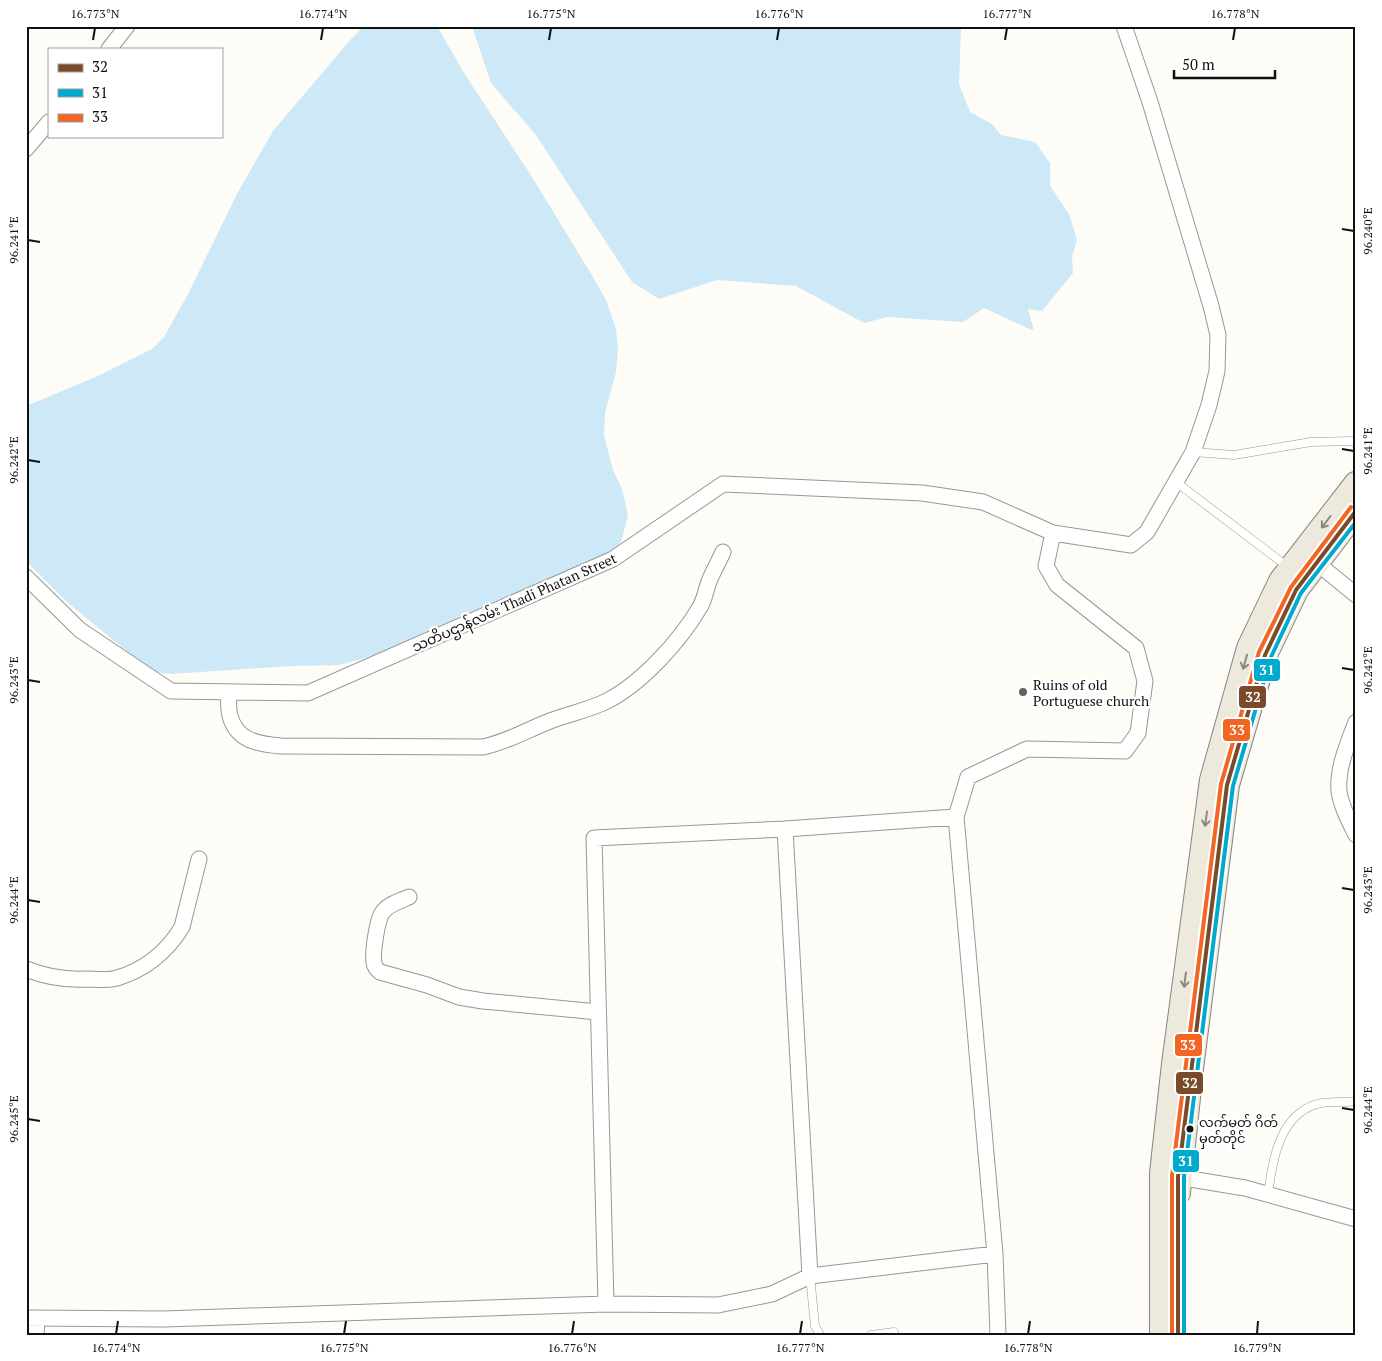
<svg xmlns="http://www.w3.org/2000/svg" width="1382" height="1361" font-family="'PT Serif','Noto Sans Myanmar',serif">
<rect width="100%" height="100%" fill="#fdfcf7"/>
<!-- water -->
<path fill="#cde8f7" d="M364 26H437L464 73 532 177 590 272 606 300 616 329 618 349 616 372 605 413 604 435 613 470 622 489 628 515 621 542 606 557 421 634 376 655 339 665 291 666 171 674 157 672 128 652 68 603 26 561V406L98 376 152 349 164 337 187 296 238 192 273 131 351 39Z
M472 26H961L959 84 970 112 992 124 1001 135 1035 142 1050 163V186L1069 214 1077 240 1072 256 1073 273 1042 311 1028 309 1034 331 984 308 963 322 888 317 864 323 796 286 717 280 659 299 632 282 536 135 491 83Z"/>
<g fill="none" stroke-linecap="round" stroke-linejoin="round">
<defs>
<path id="service" d="M1193 452 1234 455 1311 442 1351 441 1356 443
M1176 482 1288 567
M1268 1195C1272 1162 1279 1115 1317 1104 1329 1101 1343 1103 1356 1101
M810 1276 815 1326 820 1335
M871 1335 894 1332"/>
<path id="minor" d="M109 49 127 26
M26 149 49 122
M1317 563 1356 595
M26 577 80 630 171 691 308 693 613 559 723 484 922 493 983 502 1053 533 1131 545 1147 532 1193 452 1209 405 1217 371 1218 335 1211 306 1150 102 1124 26
M228 692C229 700 228 709 230 716 237 742 260 744 281 746L483 747C507 742 527 730 550 721 568 714 589 710 607 701 642 683 680 641 700 607 705 599 706 588 710 579 714 570 719 561 723 552
M1356 722C1348 743 1337 768 1339 791 1341 806 1349 821 1356 835
M785 829 810 1276
M409 897C400 901 388 904 382 913 377 921 371 958 375 966 376 969 378 970 380 972L427 985 459 997 483 1001 598 1012
M26 969C46 977 65 980 86 979 96 979 108 981 117 978 144 970 167 952 182 927L199 859
M1178 1177 1245 1188 1356 1219
M606 1304 594 838 785 829 956 817
M26 1318 164 1319 606 1304 718 1305 772 1294 810 1276 995 1254
M36 1335 37 1318
M998 1335 995 1254 956 817 968 777 1027 749 1125 751 1138 733 1145 681 1136 648 1057 585 1046 566 1053 533"/>
<path id="primary" d="M1178 1193 1191 1069 1227 785 1265 655 1296 590 1356 511
M1162 1335V1173L1174 1064 1212 780 1249 648 1281 581 1356 484"/>
</defs>
<!-- service casing -->
<use href="#service" stroke="#979795" stroke-width="9"/>
<!-- minor casing -->
<use href="#minor" stroke="#979795" stroke-width="17"/>
<!-- primary casing -->
<use href="#primary" stroke="#858482" stroke-width="26"/>
<!-- service -->
<use href="#service" stroke="#fffffe" stroke-width="8"/>
<!-- minor -->
<use href="#minor" stroke="#fffffe" stroke-width="15"/>
<!-- primary -->
<use href="#primary" stroke="#ede9dc" stroke-width="24"/>
<defs>
<path id="bus-1" d="M1178 1335V1177L1227 785 1265 655 1296 590 1356 511"/>
<path id="bus-2" d="M1184 1335V1177L1233 786 1271 657 1301 593 1356 522"/>
<path id="bus-3" d="M1172 1335V1176L1221 784 1259 652 1291 587 1351 507"/>
</defs>
<!-- bus-1 casing -->
<use href="#bus-1" stroke="#fff" stroke-width="8"/>
<!-- bus-2 casing -->
<use href="#bus-2" stroke="#fff" stroke-width="8"/>
<!-- bus-3 casing -->
<use href="#bus-3" stroke="#fff" stroke-width="8"/>
<!-- bus-1 -->
<use href="#bus-1" stroke="#7a4b2a" stroke-width="4"/>
<!-- bus-2 -->
<use href="#bus-2" stroke="#00a9ce" stroke-width="4"/>
<!-- bus-3 -->
<use href="#bus-3" stroke="#f26522" stroke-width="4"/>
</g>
<!-- one-way arrows -->
<defs><path id="oneway-shaft" d="M-6 0H5M1.5-3L5.5 0L1.5 3" fill="none" stroke-width="1.6" stroke-linecap="round" stroke-linejoin="round" transform="scale(1.25)"/></defs>
<g stroke="#8a8881">
<use href="#oneway-shaft" transform="translate(1326 522) rotate(127)"/>
<use href="#oneway-shaft" transform="translate(1245 662) rotate(106)"/>
<use href="#oneway-shaft" transform="translate(1206 819) rotate(98)"/>
<use href="#oneway-shaft" transform="translate(1185 980) rotate(97)"/>
</g>
<!-- ticks -->
<path fill="none" stroke="#111" stroke-width="2" d="M93 40 95 28M321 40 323 28M549 40 551 28M777 40 779 28M1005 40 1007 28M1233 40 1235 28M1342 229 1354 231M28 240 40 242M1342 449 1354 451M28 460 40 462M1342 668 1354 670M28 680 40 682M1342 888 1354 890M28 900 40 902M1342 1108 1354 1110M28 1119 40 1121M116 1334 118 1321M344 1334 346 1321M572 1334 574 1321M800 1334 802 1321M1028 1334 1030 1321M1257 1334 1258 1321"/>
<!-- markers -->
<circle fill="#646362" stroke="#fff" stroke-width="2" cx="1023" cy="692" r="5"/>
<circle fill="#111" stroke="#fff" stroke-width="2" cx="1190" cy="1129" r="4.5"/>
<g text-anchor="middle" dominant-baseline="central" stroke-width="5" stroke-linejoin="round" paint-order="stroke">
<!-- bus labels -->
<g font-size="13" fill="#111" stroke="#fff" text-anchor="start">
<text x="1199" y="1122">လက်မှတ် ဂိတ်<tspan x="1199" dy="16">မှတ်တိုင်</tspan></text>
</g>
<!-- street labels -->
<g font-size="14" fill="#111" stroke="#fff">
<text transform="translate(514 602) rotate(-24)">သတိပဌာန်လမ်း Thadi Phatan Street</text>
</g>
<!-- poi labels -->
<g font-size="14" fill="#111" stroke="#fff" text-anchor="start">
<text x="1033" y="684">Ruins of old<tspan x="1033" dy="16">Portuguese church</tspan></text>
</g>
</g>
<g stroke="#fff" stroke-width="2">
<rect x="1253" y="658" width="28" height="24" rx="5" fill="#00a9ce"/>
<rect x="1238" y="685" width="29" height="24" rx="5" fill="#7a4b2a"/>
<rect x="1222" y="718" width="29" height="24" rx="5" fill="#f26522"/>
<rect x="1174" y="1033" width="29" height="24" rx="5" fill="#f26522"/>
<rect x="1175" y="1071" width="29" height="24" rx="5" fill="#7a4b2a"/>
<rect x="1172" y="1149" width="28" height="24" rx="5" fill="#00a9ce"/>
</g>
<g font-size="14" text-anchor="middle" font-weight="bold" fill="#fff">
<text x="1267" y="675">31</text>
<text x="1253" y="702">32</text>
<text x="1237" y="735">33</text>
<text x="1188" y="1050">33</text>
<text x="1190" y="1088">32</text>
<text x="1186" y="1166">31</text>
</g>
<!-- border -->
<rect width="1382" height="1361" fill="none" stroke="#ffffff" stroke-width="55"/>
<!-- legend -->
<rect x="48" y="48" width="175" height="90" fill="#ffffff" stroke="#a0a0a0"/>
<rect x="58" y="64" width="25" height="8" fill="#7a4b2a" stroke="#a0a0a0"/>
<text x="92" y="72" font-size="15" fill="#111111">32</text>
<rect x="58" y="89" width="25" height="8" fill="#00a9ce" stroke="#a0a0a0"/>
<text x="92" y="98" font-size="15" fill="#111111">31</text>
<rect x="58" y="114" width="25" height="8" fill="#f26522" stroke="#a0a0a0"/>
<text x="92" y="122" font-size="15" fill="#111111">33</text>
<!-- scale -->
<path d="M1174 70v8h101v-8" fill="none" stroke="#111111" stroke-width="2.5"/>
<text x="1182" y="70" font-size="15" fill="#111111" stroke="#ffffff" stroke-width="4" paint-order="stroke">50 m</text>
<rect x="28" y="28" width="1326" height="1306" fill="none" stroke="#111" stroke-width="2"/>
<g font-size="12" text-anchor="middle" fill="#111">
<text x="95" y="18">16.773°N</text>
<text x="323" y="18">16.774°N</text>
<text x="551" y="18">16.775°N</text>
<text x="779" y="18">16.776°N</text>
<text x="1007" y="18">16.777°N</text>
<text x="1235" y="18">16.778°N</text>
<text transform="translate(1368 231) rotate(-90)" y="4">96.240°E</text>
<text transform="translate(14 240) rotate(-90)" y="4">96.241°E</text>
<text transform="translate(1368 451) rotate(-90)" y="4">96.241°E</text>
<text transform="translate(14 460) rotate(-90)" y="4">96.242°E</text>
<text transform="translate(1368 670) rotate(-90)" y="4">96.242°E</text>
<text transform="translate(14 680) rotate(-90)" y="4">96.243°E</text>
<text transform="translate(1368 890) rotate(-90)" y="4">96.243°E</text>
<text transform="translate(14 900) rotate(-90)" y="4">96.244°E</text>
<text transform="translate(1368 1110) rotate(-90)" y="4">96.244°E</text>
<text transform="translate(14 1119) rotate(-90)" y="4">96.245°E</text>
<text x="116" y="1352">16.774°N</text>
<text x="344" y="1352">16.775°N</text>
<text x="572" y="1352">16.776°N</text>
<text x="800" y="1352">16.777°N</text>
<text x="1028" y="1352">16.778°N</text>
<text x="1257" y="1352">16.779°N</text>
</g>
</svg>
